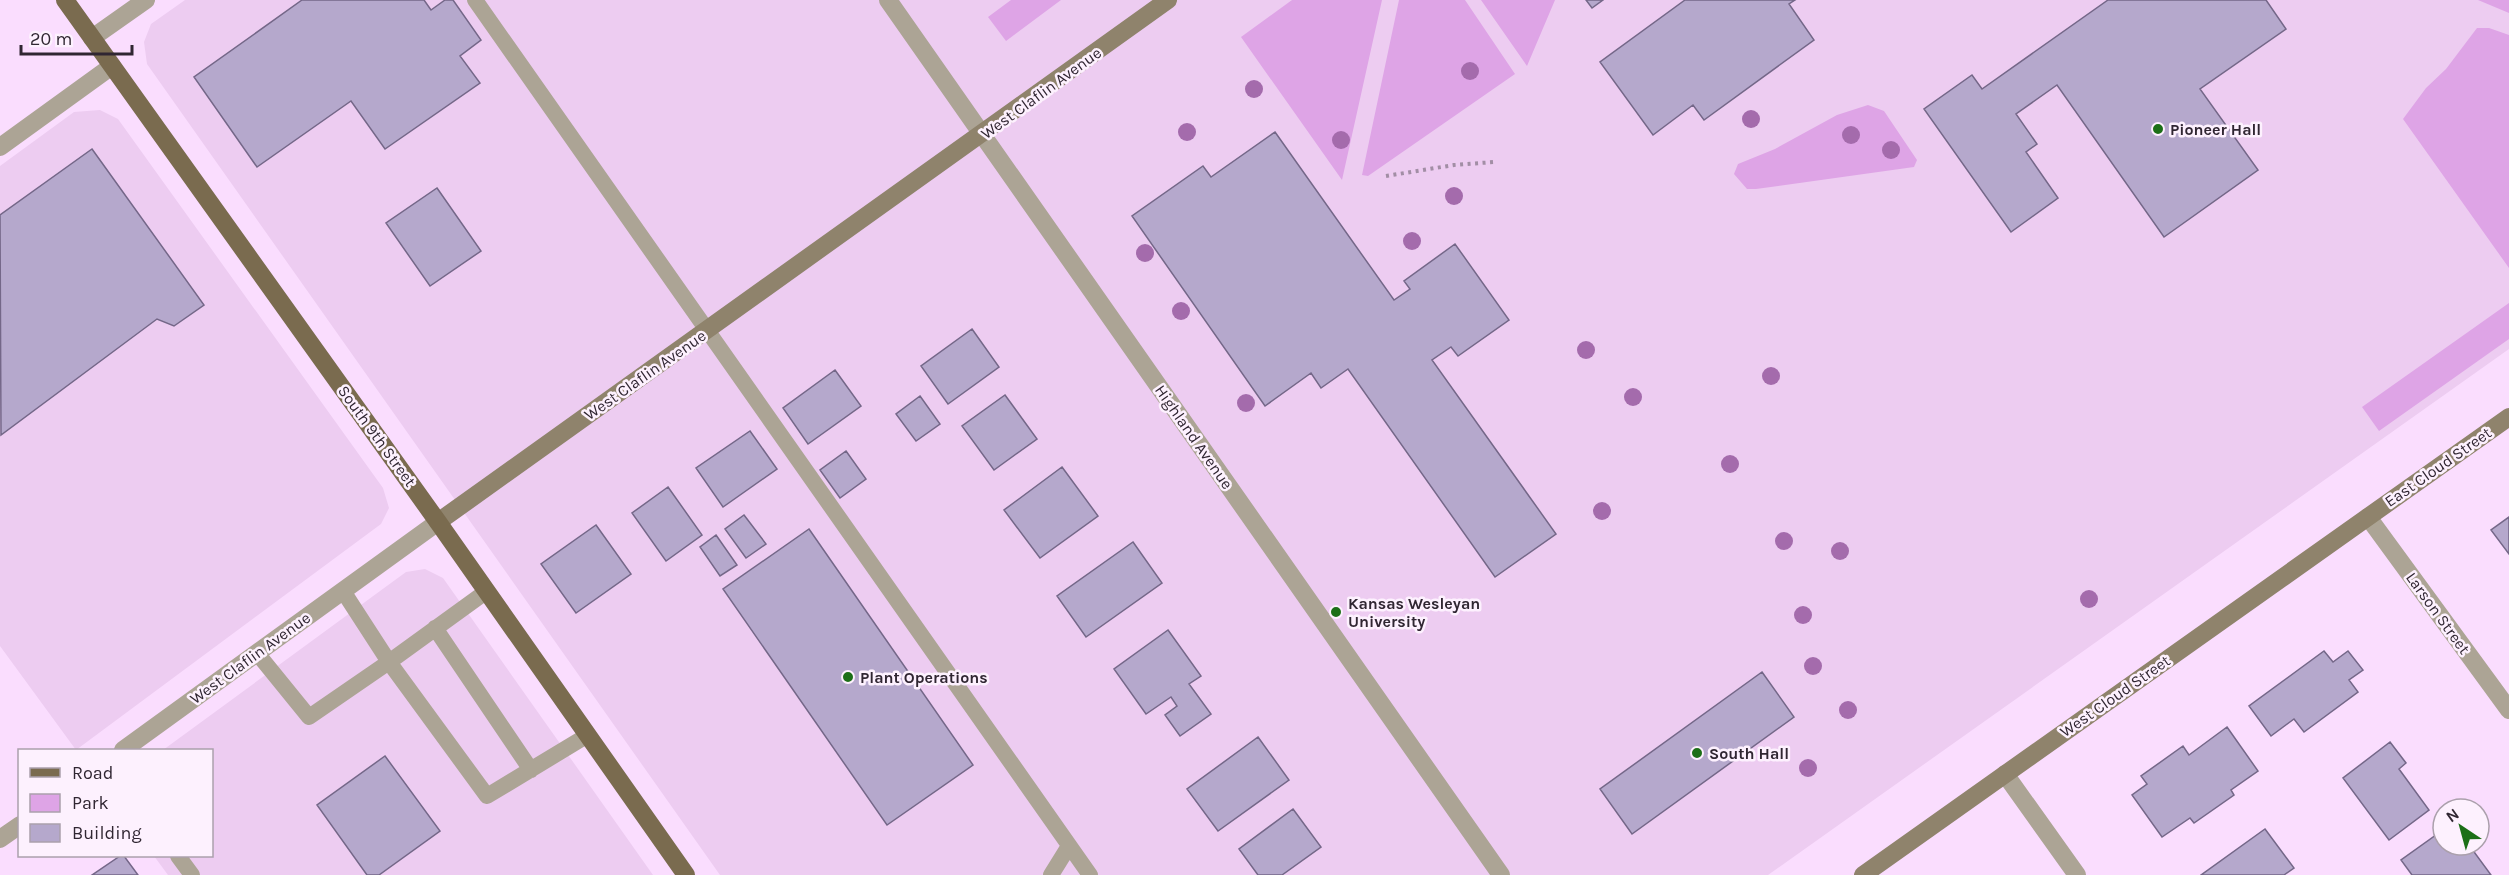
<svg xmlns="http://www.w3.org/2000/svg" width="2509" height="875" font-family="Karla,sans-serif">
<rect width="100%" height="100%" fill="#faddfe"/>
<!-- built -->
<path fill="#edccf1" d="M185 0H2509V349L1768 875H720L147 64 144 42 151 24Z
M100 110 118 119 383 488 389 508 381 524 76 750 0 646V166L74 112Z
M425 569 443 578 653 875H168L154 856H212V750H163L406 572Z"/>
<!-- green -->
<path fill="#dea4e6" d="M1011 0H1061L1006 41 988 17Z
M1292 0H1382L1342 180 1241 37Z
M1399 0H1465L1515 74 1368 176 1362 175Z
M1481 0H1555L1527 66Z
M2478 0H2509V13Z
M2477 28H2489L2509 35V268L2403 119 2426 88 2446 69Z
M1868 105 1884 111 1917 160 1914 167 1756 189H1747L1734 174 1738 164 1775 149 1837 115Z
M2509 303V339L2379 431 2362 407Z"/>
<!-- building -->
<path fill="#b5a8cc" stroke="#746788" stroke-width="1.5" d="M302 0H424L431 10 445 0H453L481 40 460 56 480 83 385 149 351 101 257 167 194 77Z
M1586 0H1603L1592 8Z
M1685 0H1795L1789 4 1814 40 1704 120 1693 105 1653 135 1600 62Z
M2108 0H2266L2286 29 2200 89 2258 170 2164 237 2057 85 2016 114 2037 144 2026 152 2058 198 2011 232 1924 109 1972 75 1982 89Z
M1275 132 1394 300 1410 289 1404 281 1455 244 1509 320 1458 356 1451 347 1432 360 1556 534 1495 577 1348 369 1321 388 1311 373 1265 406 1132 216 1203 166 1211 177Z
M92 149 204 305 174 326 157 319 1 435 0 215Z
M437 188 481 251 430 286 386 223Z
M972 329 999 367 948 404 921 366Z
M835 370 861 406 808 444 783 408Z
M1005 395 1037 439 994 470 962 426Z
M920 396 940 424 916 441 896 414Z
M750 431 777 469 723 507 696 468Z
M846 451 866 479 840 498 820 470Z
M1062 467 1098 516 1040 558 1004 510Z
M668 487 702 535 666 561 632 513Z
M744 515 766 544 746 558 725 529Z
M2509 517V554L2491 530Z
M596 525 631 574 576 613 541 564Z
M809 529 973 765 887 825 723 589Z
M716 535 737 565 720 576 700 547Z
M1133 542 1162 583 1086 637 1057 596Z
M1168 630 1201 676 1189 684 1211 714 1180 736 1165 715 1177 706 1171 697 1146 714 1114 669Z
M2324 651 2333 662 2348 651 2363 670 2349 680 2358 692 2304 732 2294 719 2271 736 2249 706Z
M1762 672 1794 717 1632 834 1600 789Z
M2227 727 2258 771 2231 790 2234 795 2194 823 2190 818 2162 837 2132 795 2147 784 2141 776 2183 746 2189 755Z
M1258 737 1289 780 1218 831 1187 789Z
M2390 742 2406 763 2399 769 2429 810 2389 840 2343 778Z
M385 756 440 831 379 875H367L317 805Z
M1293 809 1321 847 1282 875H1258L1239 849Z
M2265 829 2294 868 2284 875H2201Z
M2443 830V845H2469L2491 875H2412L2401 860Z
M120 856H124L138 875H92Z"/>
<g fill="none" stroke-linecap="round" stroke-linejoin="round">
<!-- path -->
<path stroke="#a28ea5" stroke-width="4" stroke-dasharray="3 4.5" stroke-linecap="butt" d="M1386 176 1454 165 1494 162"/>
<!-- lane -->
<path stroke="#aca495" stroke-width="16" d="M475 0 1090 875
M343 591 389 662 487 591
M435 628 531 770
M257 653 309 717 389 662 487 796 588 735
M178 856 192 875
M1051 875 1069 846"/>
<!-- street -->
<path stroke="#aca495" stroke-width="18" d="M888 0 1501 875
M92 38 146 0
M0 147 112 66
M2368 517 2509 710
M123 750 438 522
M2005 774 2077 875
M0 839 20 825"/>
<!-- secondary -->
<path stroke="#8f836c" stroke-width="18" d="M438 522 1168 0
M1863 875 2509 417"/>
<!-- primary -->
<path stroke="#7a6b4f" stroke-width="18" d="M65 0 438 522 686 875"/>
</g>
<!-- trees -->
<g fill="#a46bac">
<circle cx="1470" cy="71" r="9"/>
<circle cx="1254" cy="89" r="9"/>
<circle cx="1751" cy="119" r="9"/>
<circle cx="1187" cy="132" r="9"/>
<circle cx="1851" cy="135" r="9"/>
<circle cx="1341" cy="140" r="9"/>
<circle cx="1891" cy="150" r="9"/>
<circle cx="1454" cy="196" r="9"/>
<circle cx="1412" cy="241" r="9"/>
<circle cx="1145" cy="253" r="9"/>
<circle cx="1181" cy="311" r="9"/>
<circle cx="1586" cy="350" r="9"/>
<circle cx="1771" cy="376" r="9"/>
<circle cx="1633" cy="397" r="9"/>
<circle cx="1246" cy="403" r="9"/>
<circle cx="1730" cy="464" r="9"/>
<circle cx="1602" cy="511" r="9"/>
<circle cx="1784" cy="541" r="9"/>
<circle cx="1840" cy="551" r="9"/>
<circle cx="2089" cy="599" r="9"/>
<circle cx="1803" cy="615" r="9"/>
<circle cx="1813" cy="666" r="9"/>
<circle cx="1848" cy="710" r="9"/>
<circle cx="1808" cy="768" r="9"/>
</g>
<!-- markers -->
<g fill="#1c6f17" stroke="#fdf1fe" stroke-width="2">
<circle cx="2158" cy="129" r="6"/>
<circle cx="1336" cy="612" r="6"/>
<circle cx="848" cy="677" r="6"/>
<circle cx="1697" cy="753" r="6"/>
</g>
<g text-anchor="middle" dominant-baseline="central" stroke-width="5" stroke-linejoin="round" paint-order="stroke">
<!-- street labels -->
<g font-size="16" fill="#302632" stroke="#fdf1fe">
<text transform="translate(1041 93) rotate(-36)">West Claflin Avenue</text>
<text transform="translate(645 375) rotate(-35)">West Claflin Avenue</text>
<text transform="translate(377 436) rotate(54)">South 9th Street</text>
<text transform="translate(1194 437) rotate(55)">Highland Avenue</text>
<text transform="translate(2438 467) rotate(-35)">East Cloud Street</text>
<text transform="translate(2438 613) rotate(54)">Larson Street</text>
<text transform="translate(250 658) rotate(-36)">West Claflin Avenue</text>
<text transform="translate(2115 696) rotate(-35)">West Cloud Street</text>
</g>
<!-- poi labels -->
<g font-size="16" font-weight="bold" fill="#302632" stroke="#fdf1fe" text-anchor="start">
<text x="2170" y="129">Pioneer Hall</text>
<text x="1348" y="603">Kansas Wesleyan<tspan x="1348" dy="18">University</tspan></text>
<text x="860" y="677">Plant Operations</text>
<text x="1709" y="753">South Hall</text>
</g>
</g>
<!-- legend -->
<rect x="18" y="749" width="195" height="108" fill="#fdf1fe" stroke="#aba0ac" stroke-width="1.5"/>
<rect x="30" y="768" width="30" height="9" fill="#7a6b4f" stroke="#aba0ac" stroke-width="1.5"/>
<text x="72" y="779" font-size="18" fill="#302632">Road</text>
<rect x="30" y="794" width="30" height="18" fill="#dea4e6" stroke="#aba0ac" stroke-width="1.5"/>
<text x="72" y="809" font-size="18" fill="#302632">Park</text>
<rect x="30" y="824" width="30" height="18" fill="#b5a8cc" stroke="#aba0ac" stroke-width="1.5"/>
<text x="72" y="839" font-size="18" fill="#302632">Building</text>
<!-- north arrow -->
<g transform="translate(2461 827) rotate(324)"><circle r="28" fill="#fdf1fe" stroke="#aba0ac" stroke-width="1.5"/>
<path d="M0-4.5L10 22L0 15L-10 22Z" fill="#1c6f17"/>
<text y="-9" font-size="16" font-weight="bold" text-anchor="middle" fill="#302632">N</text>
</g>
<!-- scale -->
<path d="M21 45v9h111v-9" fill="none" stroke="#302632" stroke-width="3"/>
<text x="30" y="45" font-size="18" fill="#302632" stroke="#fdf1fe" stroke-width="4.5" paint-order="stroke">20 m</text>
</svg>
